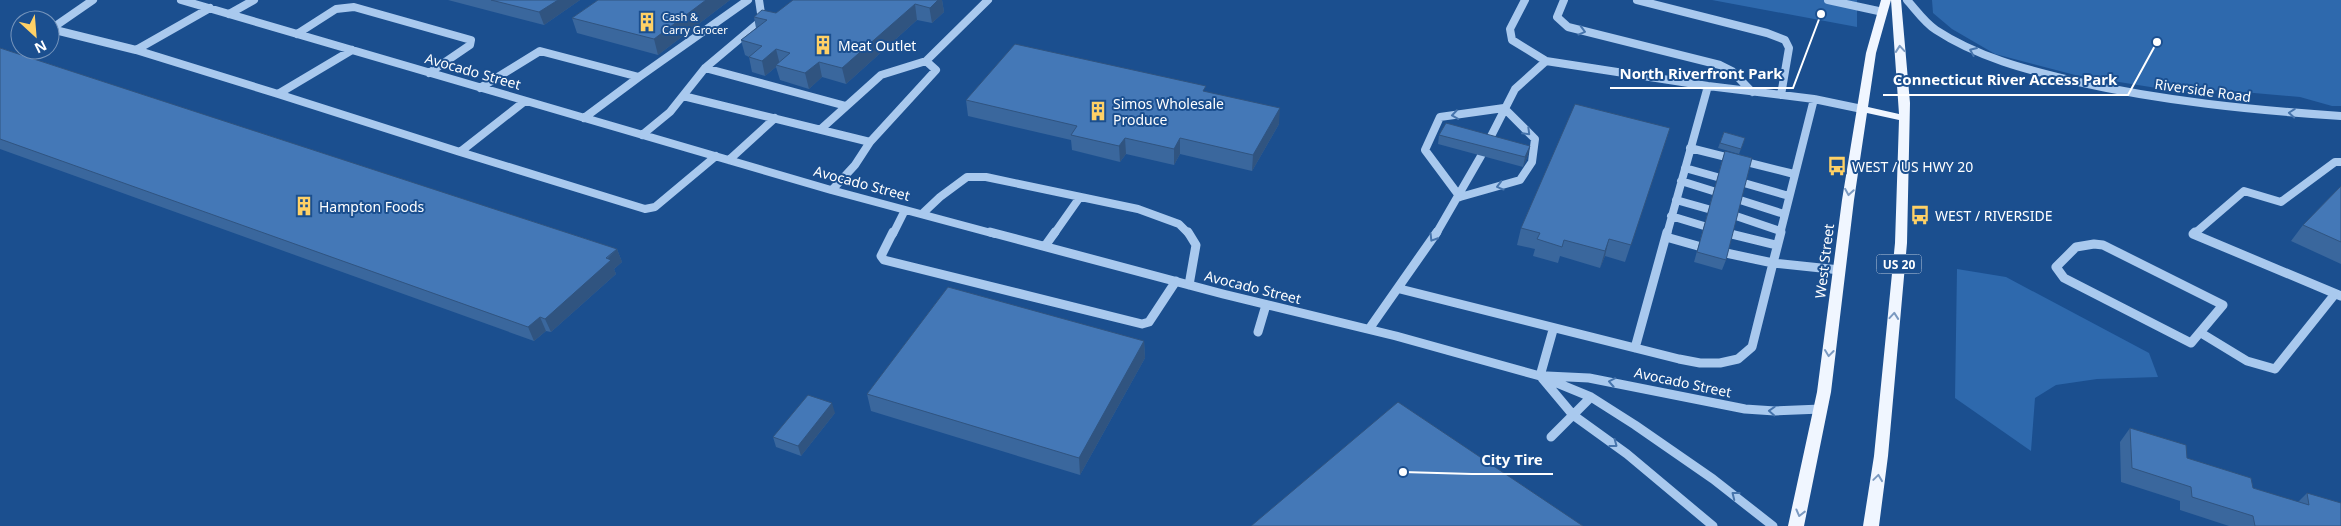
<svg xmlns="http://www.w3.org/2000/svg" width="2341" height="526" font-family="'Noto Sans',sans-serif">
<rect width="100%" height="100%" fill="#1b4f8f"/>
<!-- green -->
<path fill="#2e69ad" d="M1712 0H1857V27Z
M1932 0H2341V106H2332L2300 97 2220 90 2188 93 2075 75 1995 54 1952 29 1933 13Z
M1957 269 2006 277 2149 353 2158 377 2097 379 2056 385 2035 398 2031 451 1955 398Z"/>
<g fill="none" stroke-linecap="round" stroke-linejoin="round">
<!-- minor-far1 -->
<path stroke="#a9c9ee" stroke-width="8" d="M93 0 51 29 136 50 210 8
M181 0 831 190 995 234
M1525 0 1510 29 1512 40 1546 61 1708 86 1814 99 1862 109
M1564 0 1557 17 1568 27 1720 65 1732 71 1752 92
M1637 0 1767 33 1785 40 1789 48 1781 95
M1828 0 1883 12
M1907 0C1916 10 1925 23 1936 30 1977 57 2027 70 2074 81 2162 101 2251 110 2341 116
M229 14 254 0
M297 34 336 9 354 7 471 40 470 45 429 73
M136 50 278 94
M352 50 278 94 460 152
M705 68 846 106
M639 77 748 0
M480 88 540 51 639 77 584 118
M683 96 870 142 936 70 926 61
M525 101 460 152 645 209 655 207 716 156
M821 129 881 75 926 61 988 0
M642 135 670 112 705 68 762 20 759 0
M1487 144 1515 89 1546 61
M1690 148 1794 174
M729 160 775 118
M1685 168 1717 177
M1681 181 1713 191
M1744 183 1789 196
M832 190 855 165 870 142
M1460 197 1425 150 1440 117 1504 108
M1460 197 1520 180 1532 162 1535 139 1504 108
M1676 200 1708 209
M1740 200 1784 214
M922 214 940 197 967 177H986L1138 209 1179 224 1189 234
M1671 216 1704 226
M1736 216 1780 231
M893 234 905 210
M1054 234 1080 197
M1436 234 1481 156
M1667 234 1708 86
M1780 234 1814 99
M2194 234 2244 191 2281 202 2335 162H2341"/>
<!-- minor -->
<path stroke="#a9c9ee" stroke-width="9" d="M893 232 881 256 884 260 1142 324 1149 322 1176 281
M990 232 1223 294 1396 336 1540 376 1591 397 1635 425 1713 479 1773 526
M1188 232 1196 245 1189 285
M2195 232 2193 234 2341 296
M1731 234 1776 245
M1666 237 1698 246
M2094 244 2103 245 2223 305 2191 343 2064 278 2056 267 2076 247Z
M1045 246 1055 232
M1726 253 1773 263 1781 232
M1400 289 1679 359 1700 363H1720L1738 359 1752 347 1773 263 1840 270
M1369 329 1437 232
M1258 332 1266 305
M2201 333 2247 361 2275 369 2335 294
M1635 348 1667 232
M1540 376 1553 330
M1547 376 1589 378 1745 409 1775 411 1821 409
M1542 378 1573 415 1627 454 1713 526
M1551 437 1591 397"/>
<!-- major -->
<path fill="#f0f6ff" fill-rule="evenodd" d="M1881 0H1891L1876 53 1868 107 1899 114 1891 0H1901L1910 103 1907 243 1888 456 1879 526H1863L1874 456 1895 243 1899 120 1867 113 1854 200 1831 392 1804 526H1788L1817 392 1842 200 1866 53Z"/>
</g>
<!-- wall -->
<path fill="#3a679d" d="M448 0H580L544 25Z
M598 0H730L658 55 577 33 572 18Z
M942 0 944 12 932 23 917 20 846 84 822 77 809 89 780 80 776 67 765 76 752 72 749 57 745 55 741 40 756 28 754 17 776 13Z
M0 48 617 249 622 262 614 269 616 274 551 332 546 331 534 341 0 149Z
M1206 92 1279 124 1252 171 1180 154 1174 165 1126 154 1120 162 1072 150 1071 140 968 116 966 100Z
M1670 128 1625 262 1605 256 1600 268 1560 256 1558 263 1533 256 1535 249 1517 245 1521 228Z
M1724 132 1745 138 1739 154 1718 148Z
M1439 135 1528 155 1523 167 1438 144Z
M1725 151 1726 260 1722 270 1694 262 1722 161Z
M2341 186V264L2291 241 2303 225Z
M1144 341 1145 358 1080 475 871 411 867 394Z
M835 413 801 456 776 447 773 437Z
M2130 428 2187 458 2253 488 2298 502 2307 493 2341 526H2229L2180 510V501L2121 482 2120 442Z"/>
<!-- shaded-wall -->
<path fill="#305480" d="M558 0H580L544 25 539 12Z
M706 0H730L658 55 654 39Z
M928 0H942L944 12 932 23Z
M915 4 917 20 846 84 842 68Z
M776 49 780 65H776V67L765 76 762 61Z
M819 62 822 77 809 89 805 73Z
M1280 108 1279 124 1252 171 1253 155Z
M1125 138 1126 154 1120 162 1119 146Z
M1180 138V154L1174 165V149Z
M1530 146 1528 155 1523 167 1525 157Z
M1609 239 1605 256 1600 268 1605 251Z
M617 249 622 262 614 269 616 274 551 332 545 319Z
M540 317 546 331 534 341 528 327Z
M1144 341 1145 358 1080 475 1079 458Z
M832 403 835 413 801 456 798 446Z"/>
<!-- building -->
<path fill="#4478b7" stroke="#305480" d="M491 0H558L539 12Z
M598 0H706L654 39 572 18Z
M793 0H938L930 8 915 4 842 68 819 62 805 73 776 65 790 53 776 49 762 61 749 57 762 46 741 40 767 20 754 17 762 10 776 13Z
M1015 44 1206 86 1203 91 1280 108 1253 155 1180 138 1174 149 1125 138 1119 146 1071 135 1077 126 966 100Z
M0 48 617 249 606 258 611 260 545 319 540 317 528 327 0 139Z
M1575 104 1670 128 1631 245 1609 239 1605 251 1564 240 1562 247 1537 239 1540 233 1521 228Z
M1446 123 1530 146 1525 157 1439 135Z
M1724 132 1745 138 1741 149 1720 143Z
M1725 151 1752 158 1726 260 1697 252Z
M2341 186V242L2303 225Z
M948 287 1144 341 1079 458 867 394Z
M808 395 832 403 798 446 773 437Z
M1398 402 1583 526H1251Z
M2130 428 2186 445 2187 458 2251 478 2253 488 2309 505 2307 493 2341 503V526H2255L2253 516 2192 497 2191 487 2132 468Z"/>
<!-- one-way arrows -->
<defs><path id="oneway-chevron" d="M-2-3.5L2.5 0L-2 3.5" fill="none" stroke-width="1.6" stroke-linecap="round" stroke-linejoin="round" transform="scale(1.25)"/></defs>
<g stroke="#4674ac">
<use href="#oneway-chevron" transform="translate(1582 31) rotate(15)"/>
<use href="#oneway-chevron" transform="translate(1973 51) rotate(-157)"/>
<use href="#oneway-chevron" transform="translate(2292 113) rotate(-175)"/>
<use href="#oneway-chevron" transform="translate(1455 115) rotate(172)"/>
<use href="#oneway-chevron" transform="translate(1527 132) rotate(45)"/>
<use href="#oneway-chevron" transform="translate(1500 186) rotate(165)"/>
<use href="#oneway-chevron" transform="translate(1433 238) rotate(122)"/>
<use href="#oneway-chevron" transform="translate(1612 382) rotate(-169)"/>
<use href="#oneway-chevron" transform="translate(1772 411) rotate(-177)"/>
<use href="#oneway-chevron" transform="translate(1614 444) rotate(37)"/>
<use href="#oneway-chevron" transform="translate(1735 495) rotate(-142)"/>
</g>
<g stroke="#7b9ac1">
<use href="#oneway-chevron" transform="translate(1900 49) rotate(-95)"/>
<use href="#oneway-chevron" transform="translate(1849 192) rotate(99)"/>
<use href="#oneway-chevron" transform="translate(1894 316) rotate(-85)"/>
<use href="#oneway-chevron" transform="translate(1829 353) rotate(97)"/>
<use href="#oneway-chevron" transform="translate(1878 478) rotate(-82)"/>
<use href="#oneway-chevron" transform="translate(1800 513) rotate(104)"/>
</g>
<!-- icons -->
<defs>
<symbol id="building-bare" viewBox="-9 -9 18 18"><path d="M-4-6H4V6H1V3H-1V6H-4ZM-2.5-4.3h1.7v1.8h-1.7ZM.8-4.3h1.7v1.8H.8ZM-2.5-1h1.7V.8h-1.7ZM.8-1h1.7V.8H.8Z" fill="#ffd166" stroke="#1b4f8f" stroke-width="2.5" paint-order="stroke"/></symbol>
<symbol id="bus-bare" viewBox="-9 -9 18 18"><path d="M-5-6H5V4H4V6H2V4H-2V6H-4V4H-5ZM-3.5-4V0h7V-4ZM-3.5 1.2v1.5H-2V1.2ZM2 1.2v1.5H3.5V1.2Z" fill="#ffd166" stroke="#1b4f8f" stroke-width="2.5" paint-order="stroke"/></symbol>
</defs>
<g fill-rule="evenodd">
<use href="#building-bare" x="633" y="8" width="28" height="28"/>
<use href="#building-bare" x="809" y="31" width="28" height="28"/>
<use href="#building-bare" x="1084" y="97" width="28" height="28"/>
<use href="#bus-bare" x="1823" y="152" width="28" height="28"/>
<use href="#building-bare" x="290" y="192" width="28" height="28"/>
<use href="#bus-bare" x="1906" y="201" width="28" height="28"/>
</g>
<g text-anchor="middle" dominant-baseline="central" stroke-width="4" stroke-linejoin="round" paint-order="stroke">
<!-- far-poi labels -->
<g font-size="11" fill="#fff" stroke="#1b4f8f" text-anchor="start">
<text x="662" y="16">Cash &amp;<tspan x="662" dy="13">Carry Grocer</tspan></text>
</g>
<!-- shield labels -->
<rect fill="#1b4f8f" stroke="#bbcadd" stroke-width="1" x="1876.5" y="254.5" width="45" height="19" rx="4"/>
<g font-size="12" font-weight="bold" fill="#fff">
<text x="1899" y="264">US 20</text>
</g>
<!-- poi labels -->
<g font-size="14" fill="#fff" stroke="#1b4f8f" text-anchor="start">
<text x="838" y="45">Meat Outlet</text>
<text x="1113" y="103">Simos Wholesale<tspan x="1113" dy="16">Produce</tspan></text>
<text x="1852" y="166">WEST / US HWY 20</text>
<text x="319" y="206">Hampton Foods</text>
<text x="1935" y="215">WEST / RIVERSIDE</text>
</g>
<!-- street labels -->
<g font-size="14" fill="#fff" stroke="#1b4f8f">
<text transform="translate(473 71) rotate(16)">Avocado Street</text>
<text transform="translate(2203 90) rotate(8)">Riverside Road</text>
<text transform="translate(862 183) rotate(15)">Avocado Street</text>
<text transform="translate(1824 261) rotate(-83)">West Street</text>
<text transform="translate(1253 287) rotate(14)">Avocado Street</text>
<text transform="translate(1683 382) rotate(12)">Avocado Street</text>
</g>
</g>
<!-- callouts -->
<path fill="none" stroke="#fff" stroke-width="2" d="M1821 14L1793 88H1610M2157 42L2128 95H1883M1403 472L1472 474H1553"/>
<g fill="#fff" stroke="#1b4f8f" stroke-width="2">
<circle cx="1821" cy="14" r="5"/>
<circle cx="2157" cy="42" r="5"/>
<circle cx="1403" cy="472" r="5"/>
</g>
<g font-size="15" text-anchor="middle" font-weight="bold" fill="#fff" stroke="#1b4f8f" stroke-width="4" stroke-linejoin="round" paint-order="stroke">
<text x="1701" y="79">North Riverfront Park</text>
<text x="2005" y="85">Connecticut River Access Park</text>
<text x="1512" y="465">City Tire</text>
</g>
<!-- north arrow -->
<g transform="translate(35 35) rotate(154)"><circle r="24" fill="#1b4f8f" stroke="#7695bc"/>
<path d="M0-4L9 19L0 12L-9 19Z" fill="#ffd166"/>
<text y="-8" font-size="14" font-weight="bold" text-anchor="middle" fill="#ffffff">N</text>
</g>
</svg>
